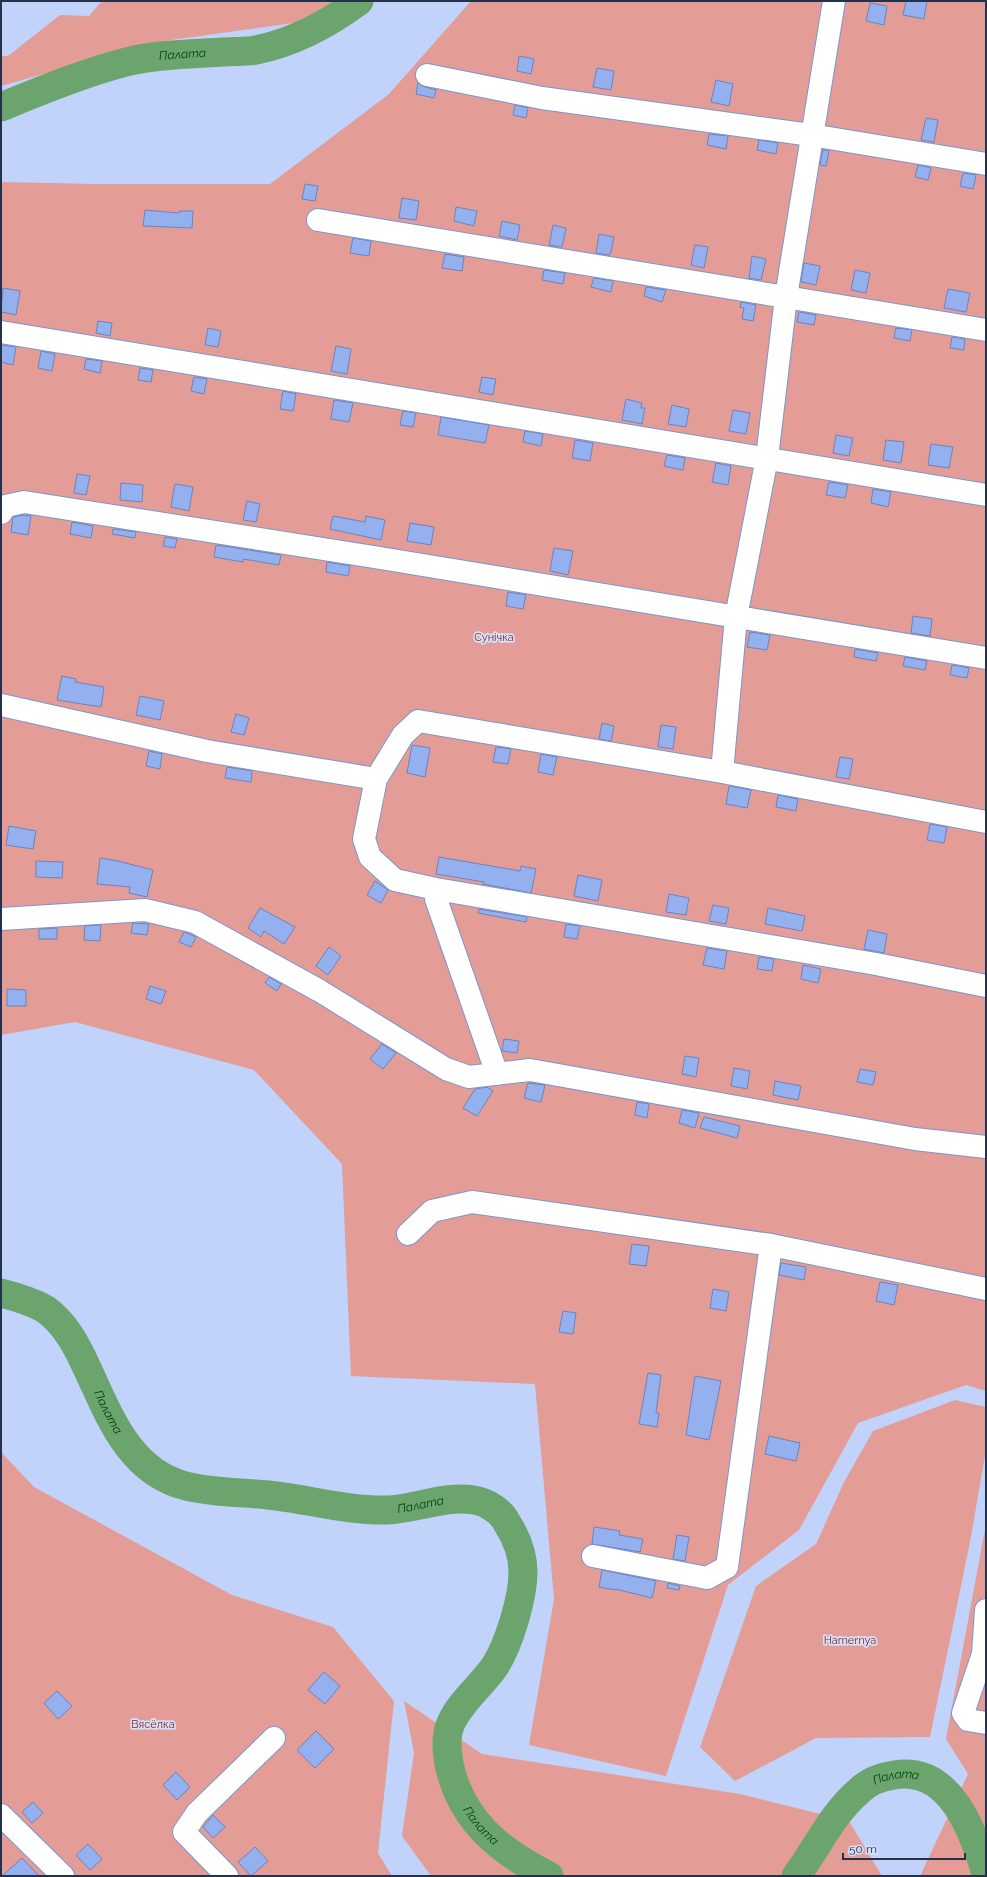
<svg xmlns="http://www.w3.org/2000/svg" width="987" height="1877" font-family="Raleway,sans-serif">
<rect width="100%" height="100%" fill="#c1d3fa"/>
<!-- green -->
<path fill="#e39d96" d="M102 1H340L322 19 157 42 1 86V56H8L60 15 89 16Z
M471 1H986V1391L966 1385 858 1423 799 1530 728 1585 666 1776 529 1745 554 1599 535 1384 351 1376 342 1164 254 1070 75 1022 1 1035V182L96 184H270L389 94Z
M955 1400 986 1407V1450L970 1542 930 1737 816 1738 735 1781 700 1747 756 1586 816 1544 844 1482 873 1431Z
M1 1452 34 1487 232 1595 333 1627 394 1701 378 1853 392 1876H1Z
M986 1524V1876H920L968 1774 946 1739Z
M404 1701 482 1754 740 1794 849 1821 882 1876H431L402 1836 414 1753Z"/>
<g fill="none" stroke-linecap="round" stroke-linejoin="round">
<!-- river -->
<g stroke="#6ba56d" stroke-width="29">
<path id="s1" d="M1 107C43 90 86 72 130 61 160 54 192 54 223 52 234 51 246 52 256 50 295 42 328 24 359 1"/>
<path id="s2" d="M1 1293C17 1297 31 1301 45 1309 65 1323 77 1346 87 1368 109 1415 129 1472 186 1486 213 1493 241 1492 268 1495 308 1499 347 1511 387 1510 415 1509 446 1495 474 1500 487 1502 501 1511 507 1523 516 1537 523 1555 523 1572 523 1598 509 1644 495 1666 482 1685 460 1702 451 1723 445 1736 447 1751 449 1764 461 1820 499 1851 549 1876"/>
<path id="s3" d="M796 1876C817 1848 832 1814 859 1791 868 1782 881 1777 894 1775 950 1765 973 1831 986 1873"/>
</g>
</g>
<!-- building -->
<path fill="#94b0ee" stroke="#6984c0" d="M906 1H927L924 19 903 15Z
M870 3 887 6 884 25 866 21Z
M519 56 534 59 531 74 517 71Z
M597 68 614 71 611 90 593 87Z
M716 80 733 84 729 106 711 102Z
M418 83 425 87 436 90 434 98 416 94Z
M515 105 528 108 526 118 513 115Z
M926 118 938 120 934 142 921 140Z
M709 134 728 136 726 149 707 145Z
M759 140 778 143 776 154 757 150Z
M823 150 829 151 826 166 820 165Z
M918 165 931 168 928 180 915 177Z
M963 173 976 175 973 189 960 186Z
M305 184 318 186 315 201 302 199Z
M402 198 419 201 416 220 399 218Z
M456 207 477 211 474 226 454 221Z
M145 210 179 213V211H193L192 228 143 226Z
M502 221 520 225 517 240 499 236Z
M553 225 566 228 562 247 549 245Z
M599 234 614 237 610 255 596 253Z
M353 238 371 241 369 256 350 253Z
M695 245 708 247 704 268 691 265Z
M445 254 464 257 462 271 442 268Z
M752 256 766 259 761 280 749 278Z
M804 263 820 266 816 285 801 282Z
M544 270 565 273 563 284 542 280Z
M855 270 870 273 866 293 851 290Z
M594 278 613 281 611 292 591 287Z
M646 287 666 290 662 302 644 296Z
M3 288 20 291 16 315 1 312Z
M948 289 970 293 966 312 944 308Z
M741 302 756 305 753 321 742 319 744 308 740 307Z
M799 312 816 315 814 325 797 322Z
M98 321 112 323 110 336 96 333Z
M208 328 221 331 218 347 205 345Z
M896 328 912 330 910 341 894 338Z
M952 337 965 339 964 350 950 348Z
M1 345 16 347 13 365 1 362Z
M336 346 351 349 347 374 331 371Z
M41 351 55 354 52 371 38 368Z
M86 359 102 361 100 373 84 369Z
M140 368 153 370 151 382 138 380Z
M194 377 207 379 204 394 191 391Z
M482 377 496 379 493 395 479 392Z
M283 391 296 394 293 411 280 409Z
M626 399 642 403 641 408H645L642 424 622 420Z
M334 400 353 403 349 422 331 419Z
M672 405 689 409 686 427 668 424Z
M733 410 750 413 746 434 729 431Z
M403 411 416 413 413 427 400 425Z
M441 417 489 425 485 443 438 435Z
M525 431 543 434 541 446 523 442Z
M836 435 853 438 849 456 833 453Z
M575 440 593 443 590 461 572 458Z
M886 440 904 442 901 463 883 460Z
M931 444 953 447 949 468 928 465Z
M667 455 685 458 683 470 664 466Z
M716 463 731 466 728 485 712 482Z
M77 474 90 476 86 495 74 493Z
M829 482 848 485 845 498 826 495Z
M121 483 143 485 142 502 120 500Z
M175 484 193 487 189 511 171 507Z
M873 489 891 492 888 507 871 503Z
M247 501 260 504 256 522 243 520Z
M24 515 31 516 28 535 11 532 13 517Z
M333 516 365 522 366 516 385 520 381 540 330 529Z
M72 522 93 526 91 538 70 534Z
M410 523 434 527 431 545 407 541Z
M113 529 136 532 135 538 112 534Z
M165 537 177 539 175 548 163 546Z
M216 545 281 555 279 565 243 559V562L214 557Z
M554 548 573 551 568 575 550 571Z
M327 562 350 566 348 576 326 572Z
M508 592 526 595 523 609 506 606Z
M913 616 932 619 930 636 911 633Z
M750 632 770 635 767 650 747 647Z
M855 649 878 653 876 661 854 657Z
M905 657 927 661 925 670 903 666Z
M952 665 969 668 967 678 950 675Z
M62 676 76 679 75 682 104 687 101 707 57 700Z
M140 696 164 701 160 720 136 715Z
M236 714 249 718 244 735 231 732Z
M602 723 614 726 611 741 599 739Z
M661 725 676 727 673 749 658 747Z
M412 745 430 748 425 777 407 773Z
M496 747 511 749 508 764 493 762Z
M149 751 162 754 160 769 146 766Z
M541 754 557 757 553 775 538 772Z
M840 757 853 759 849 779 836 777Z
M227 767 252 771 251 782 225 778Z
M729 786 751 790 747 808 726 804Z
M778 795 798 799 796 811 776 807Z
M930 824 947 827 944 843 927 840Z
M9 826 36 831 33 849 6 845Z
M439 857 520 871 521 866 536 869 531 893 483 884 484 882 436 874Z
M100 858 118 861 153 870 147 897 129 893 130 887 97 884Z
M36 861 63 862 62 878 36 877Z
M578 875 602 880 598 901 574 896Z
M375 881 388 890 381 903 367 895Z
M669 894 689 898 686 915 666 912Z
M713 905 729 908 726 924 709 921Z
M260 908 295 927 284 944 264 931 261 937 248 928Z
M768 908 805 916 802 931 765 924Z
M479 909 527 917 526 922 478 913Z
M133 923 149 924 147 935 131 933Z
M566 924 580 926 577 939 564 937Z
M101 925 100 941 84 940 85 926Z
M57 928V939H39V929Z
M868 930 887 934 884 953 864 949Z
M184 932 196 937 191 947 179 942Z
M329 947 341 956 328 975 316 966Z
M707 948 727 951 724 969 703 965Z
M759 957 774 959 772 971 757 969Z
M803 965 821 969 818 983 801 979Z
M269 977 281 984 277 991 265 983Z
M150 986 166 991 161 1004 146 999Z
M7 989 26 990V1006H7Z
M504 1039 519 1041 517 1053 502 1051Z
M382 1044 396 1053 383 1069 370 1059Z
M685 1056 699 1058 696 1077 682 1074Z
M734 1068 750 1071 747 1089 731 1086Z
M860 1069 876 1072 873 1085 857 1082Z
M775 1081 801 1086 798 1100 773 1095Z
M528 1083 545 1085 541 1102 524 1098Z
M487 1087 493 1091 477 1116 463 1108 475 1089Z
M637 1102 649 1104 647 1118 635 1115Z
M682 1110 699 1113 695 1128 679 1123Z
M704 1117 740 1126 737 1138 700 1128Z
M632 1244 649 1246 646 1266 629 1264Z
M781 1263 806 1267 804 1280 779 1275Z
M880 1282 898 1285 894 1305 876 1301Z
M713 1289 729 1292 726 1311 710 1308Z
M563 1311 576 1313 573 1334 559 1332Z
M648 1373 661 1375 656 1413H659L657 1427 639 1424Z
M695 1376 721 1381 709 1440 686 1435Z
M769 1436 800 1443 796 1461 765 1454Z
M594 1527 620 1531 619 1535 643 1539 640 1552 592 1544Z
M677 1535 689 1537 685 1561 673 1559Z
M602 1570 656 1581 652 1598 615 1589V1590L599 1587Z
M668 1583 680 1586 679 1590 667 1588Z
M324 1672 340 1686 325 1704 308 1690Z
M57 1691 72 1706 58 1719 44 1703Z
M316 1731 334 1749 315 1768 297 1750Z
M176 1772 190 1787 177 1800 163 1785Z
M33 1802 43 1813 32 1823 22 1812Z
M213 1815 225 1827 213 1838 203 1827Z
M88 1844 102 1859 90 1870 76 1855Z
M255 1847 268 1861 251 1876 238 1862Z
M22 1858 39 1876H2Z"/>
<g fill="none" stroke-linecap="round" stroke-linejoin="round">
<defs>
<path id="minor" d="M427 75 542 98 811 135 986 164
M318 220 986 330
M1 332 986 495
M1 513 6 506 24 502 374 557 986 658
M1 705 207 751 376 779 403 735 418 721 722 772 986 822
M722 772 736 617 767 458 786 297 834 1
M376 779 364 839 370 857 395 880 436 889 876 964 986 986
M436 889V899L497 1074
M1 919 145 910 195 922 320 991 446 1069 469 1077 530 1070 915 1139 986 1147
M408 1234 432 1211 472 1202 771 1245 986 1289
M593 1556 707 1578 727 1567 771 1245
M986 1610 983 1654 963 1713 968 1720 986 1723
M1 1815 63 1876
M227 1876 184 1832 197 1813 274 1738"/>
</defs>
<!-- minor casing -->
<use href="#minor" stroke="#7a95d2" stroke-width="24"/>
<!-- minor -->
<use href="#minor" stroke="#fff" stroke-width="22"/>
</g>
<g text-anchor="middle" dominant-baseline="central" stroke-width="3.5" stroke-linejoin="round" paint-order="stroke">
<!-- park labels -->
<g font-size="11" fill="#7e1e1f" stroke="#d4e0fa">
<text x="494" y="637">Сунічка</text>
<text x="850" y="1640">Hamernya</text>
<text x="153" y="1724">Вясёлка</text>
</g>
<!-- water labels -->
<g font-size="12" font-style="italic" fill="#00430d" stroke="#d4e0fa">
<text stroke="none"><textPath href="#s1" startOffset="190">Палата</textPath></text>
<text stroke="none"><textPath href="#s2" startOffset="169">Палата</textPath></text>
<text stroke="none"><textPath href="#s2" startOffset="517">Палата</textPath></text>
<text stroke="none"><textPath href="#s3" startOffset="147">Палата</textPath></text>
<text stroke="none"><textPath href="#s2" startOffset="948">Палата</textPath></text>
</g>
</g>
<!-- border -->
<rect width="987" height="1877" fill="none" stroke="#25314a" stroke-width="4"/>
<!-- scale -->
<path d="M843 1853v6h122v-6" fill="none" stroke="#25314a" stroke-width="2"/>
<text x="849" y="1853" font-size="12" fill="#25314a" stroke="#d4e0fa" stroke-width="3" paint-order="stroke">50 m</text>
</svg>
